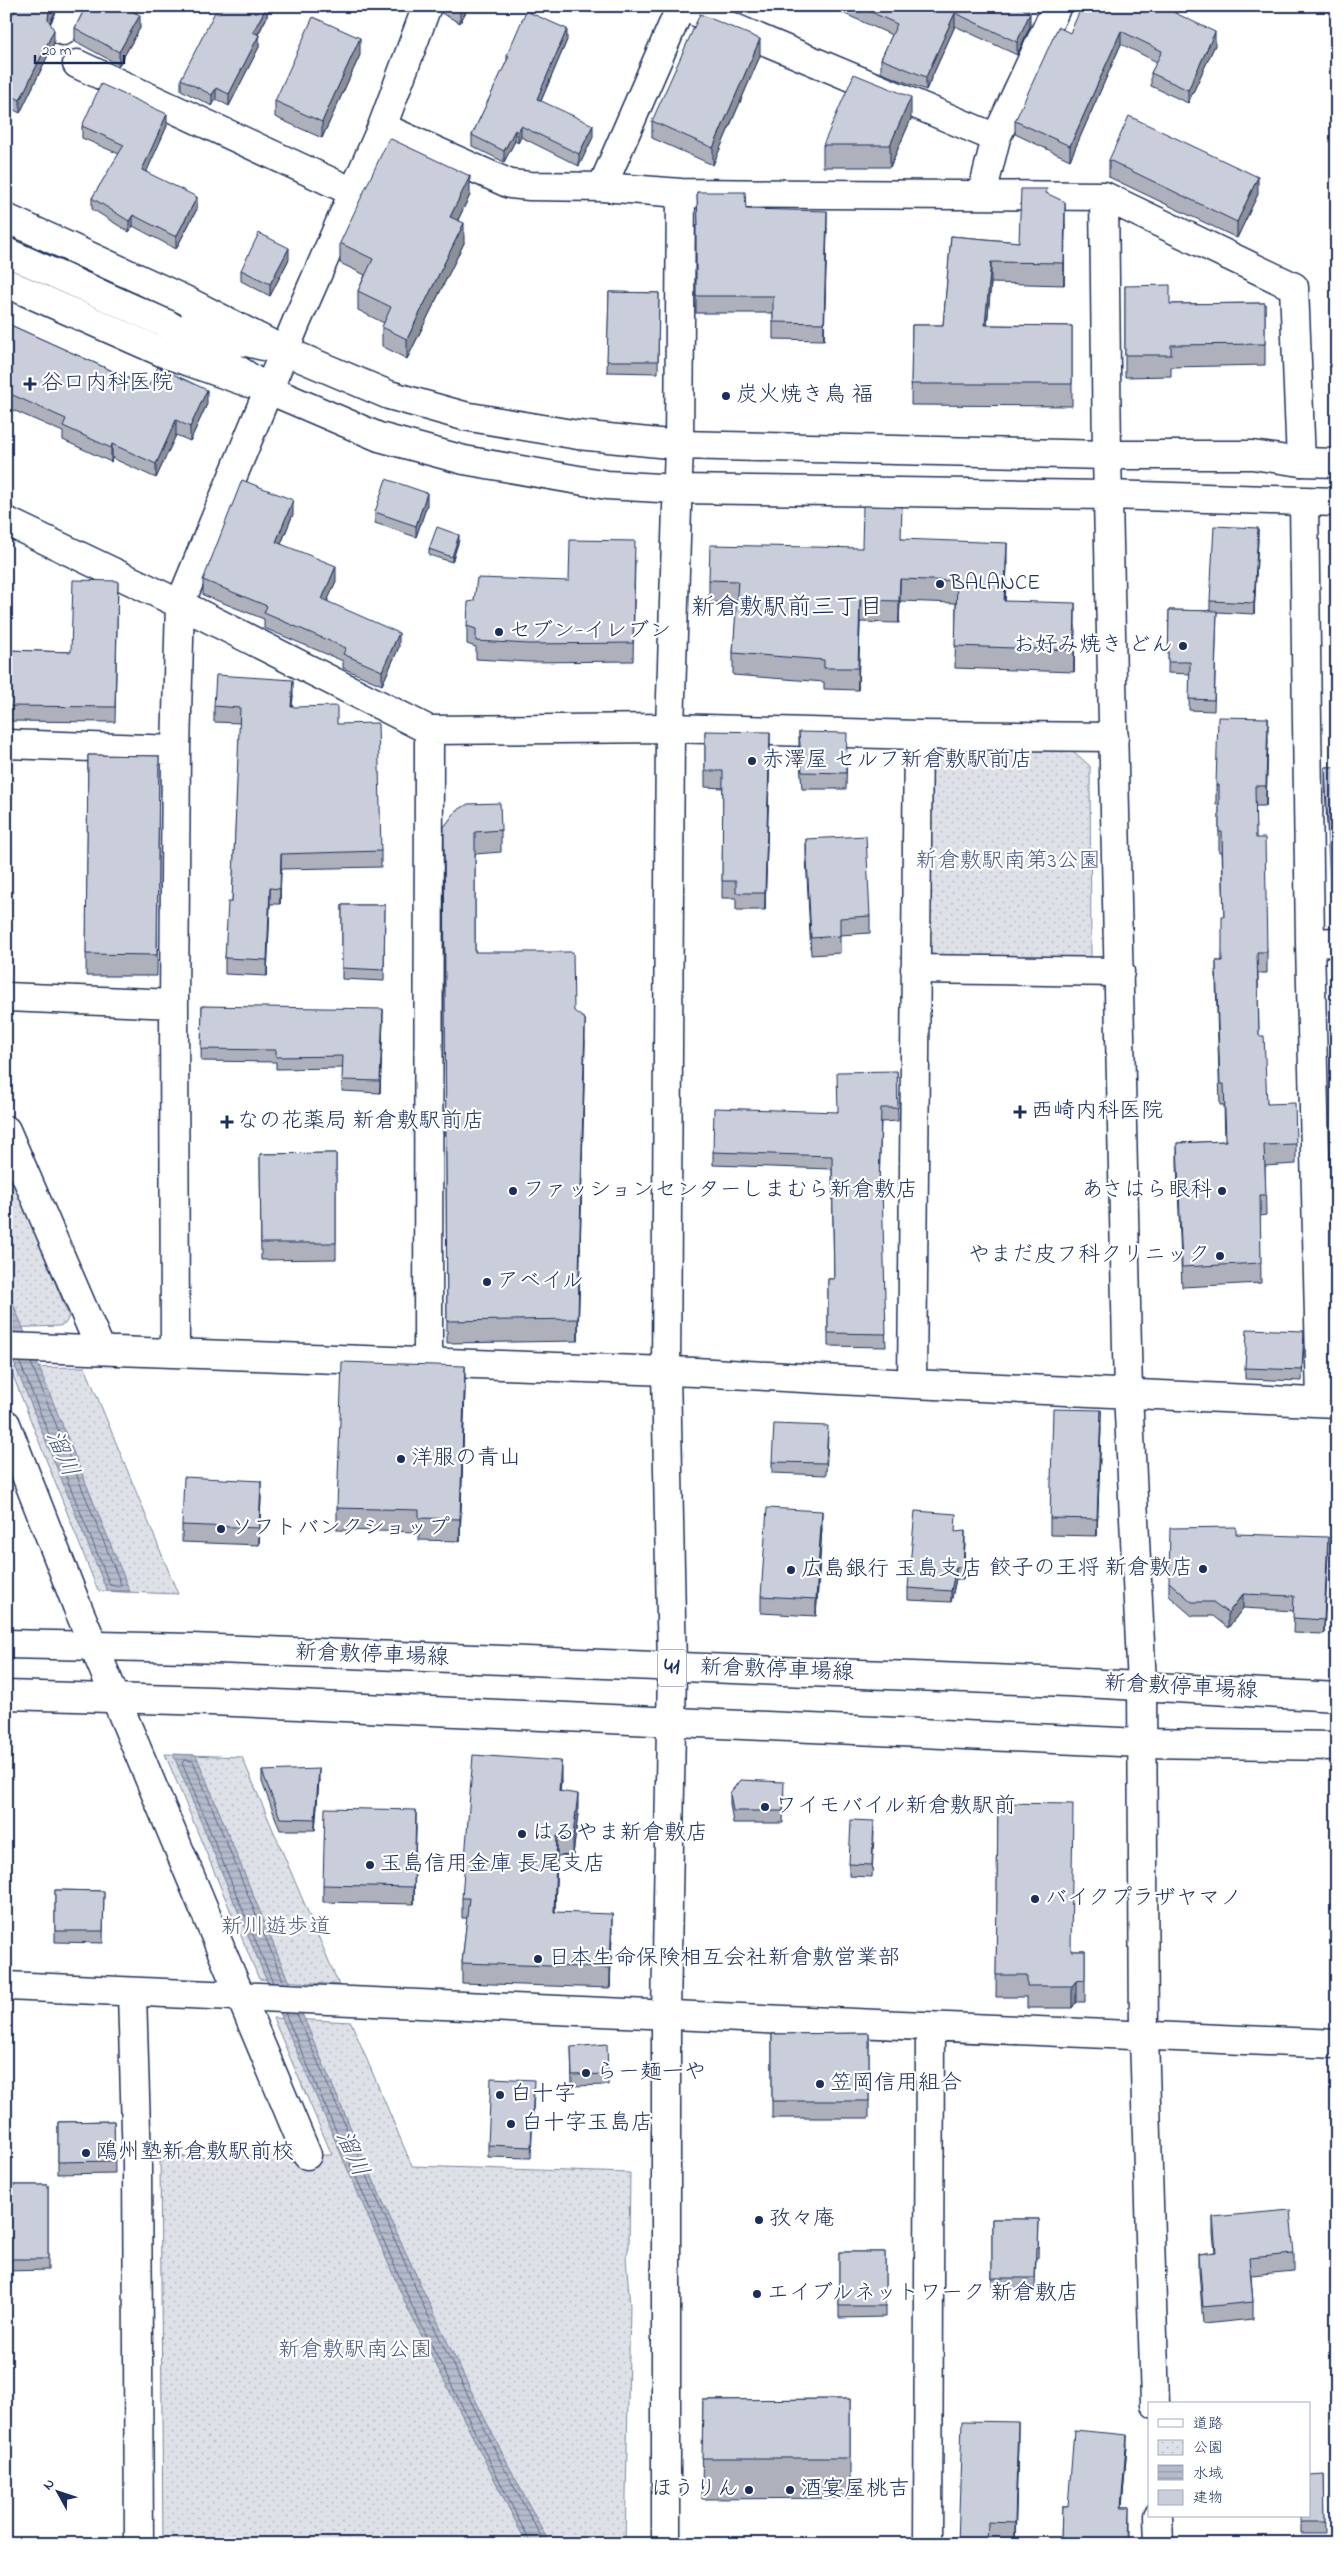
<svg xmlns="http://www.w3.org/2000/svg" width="1343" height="2550" font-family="'Indie Flower','Klee One',sans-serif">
<defs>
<pattern id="park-dots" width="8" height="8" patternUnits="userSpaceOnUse" patternTransform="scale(1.25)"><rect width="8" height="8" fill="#dee1e7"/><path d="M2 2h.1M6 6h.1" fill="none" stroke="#bec1c9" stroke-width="1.8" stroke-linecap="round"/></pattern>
<pattern id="water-rules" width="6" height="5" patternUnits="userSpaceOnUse" patternTransform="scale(1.25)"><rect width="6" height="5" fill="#b5bbca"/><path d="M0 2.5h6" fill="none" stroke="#9298a7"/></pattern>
</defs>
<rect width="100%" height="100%" fill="#fff"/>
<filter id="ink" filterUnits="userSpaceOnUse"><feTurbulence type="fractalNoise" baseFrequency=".02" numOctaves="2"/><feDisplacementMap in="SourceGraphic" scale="10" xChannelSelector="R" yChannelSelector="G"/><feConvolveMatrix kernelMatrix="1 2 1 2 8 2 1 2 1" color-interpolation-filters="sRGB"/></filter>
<g filter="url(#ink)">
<!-- park -->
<path fill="url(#park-dots)" stroke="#7c88a2" d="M1071 749 1090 766 1091 959H923L927 754Z
M6 1161 69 1317 65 1324 59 1326 6 1328Z
M85 1367 178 1594 98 1591 10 1368Z
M165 1754 242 1757 339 1985 259 1979Z
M273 2018 351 2022 412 2166 630 2173 629 2247 626 2257 630 2306 625 2544H163L160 2157 332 2155Z"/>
<!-- water -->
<path fill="url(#water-rules)" stroke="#77839f" d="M6 1286 130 1592 107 1591 16 1368 6 1342Z
M173 1754 196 1755C305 2022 412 2290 550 2544H527L408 2309 280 2013Z"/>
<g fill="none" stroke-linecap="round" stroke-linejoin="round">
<!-- shore -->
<path stroke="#596789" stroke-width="1" d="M20 1363 110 1585 119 1587 121 1584 31 1363
M273 1983 182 1763 184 1760 193 1761 284 1983
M285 2013 412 2306 531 2544
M297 2014 424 2307 506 2472 545 2544"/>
<defs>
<path id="street" d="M682 6 996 138
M63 31 75 6
M77 64 353 192
M382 127 510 184 530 186 602 187 681 193 1104 196 1294 287 1301 462
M602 187 681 6
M982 194 996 138 1057 6
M1104 196 1107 455
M6 218 183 299 269 343
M6 283 164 353 249 383
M679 445 681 193
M1304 502 1310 943 1321 1402
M6 521 180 604 429 730 670 728 918 735 1114 737
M6 744 176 750
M1310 943 1337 942
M915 969 1120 972
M6 997 174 1004
M6 1130 101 1350
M6 1347 695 1372 912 1384 1337 1403
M175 1353 174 1004 176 750 180 604 296 323 382 127 427 6
M428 1362 429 730
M912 1384 918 735
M6 1424 77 1606 307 2155
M6 1986 1337 2044
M928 2544 930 2027"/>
<path id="secondary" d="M6 252 167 324 269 390 379 437 464 460 607 485 677 489 1108 495 1337 502
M186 328 285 351 389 395 464 416 578 435 679 445 1107 455H1252L1301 462 1337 463
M1107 455 1128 1393 1142 1685 1144 2036 1155 2404
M132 1993 137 2164 139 2544
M1158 2516 1159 2544
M666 2544V2016L672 1668 666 1372 670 728 679 445"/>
<path id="primary" d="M6 1644 191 1648 1067 1682 1337 1697
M6 1695 211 1701 1142 1743 1337 1746"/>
</defs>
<!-- street casing -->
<use href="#street" stroke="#1b2f5e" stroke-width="31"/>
<!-- secondary casing -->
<use href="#secondary" stroke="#1b2f5e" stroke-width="31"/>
<!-- primary casing -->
<use href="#primary" stroke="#1b2f5e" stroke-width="31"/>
<!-- street -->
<use href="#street" stroke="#fff" stroke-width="28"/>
<!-- secondary -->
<use href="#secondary" stroke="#fff" stroke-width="28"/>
<!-- primary -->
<use href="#primary" stroke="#fff" stroke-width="28"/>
</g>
<!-- wall -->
<path fill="#aeb1bb" stroke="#1b2f5e" d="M10 6H58L50 23 54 43 20 113 12 109 6 120V29L12 16 10 15Z
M86 6H140L136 13 140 28 119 65 75 41V28Z
M267 6V17L258 35 259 47 229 106 216 99 212 106 181 90V79L219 14Z
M441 6H469L460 23 441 13Z
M827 6H1030L1028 12 1030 26 1017 55 955 26 926 90 881 73V59L892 35Z
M1180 6 1176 14 1215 45 1188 103 1151 86V73L1157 62 1121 44 1070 160 1015 134V121L1070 33Z
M567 40 541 101 593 137 579 166 521 137 518 143 515 141 504 162 472 146V135L507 61V55Z
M360 55 322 138 275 117V101Z
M760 56 713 165 652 138V121Z
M911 119 890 167H823V145Z
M82 126H167L146 172 197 209 176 249 133 226 129 232 92 209V198L119 154 82 138Z
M1109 160 1258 194 1237 238 1109 177Z
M697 192 746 209 827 228 824 340 773 339V313H696V226H698Z
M1047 193 1065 224 1064 285 991 283 987 325 1072 326V406L911 405 912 325H943L951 236 1019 242Z
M470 195 458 220 464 243 407 359 382 346V327L384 323 358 310V291L365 275 340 263V243Z
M289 259 270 296 241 281V270Z
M1125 286 1170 304 1265 303V365L1171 367V376L1125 377Z
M609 292 659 293 658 373 607 372Z
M6 323 148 387 207 404 190 441 176 435 156 478 112 458 111 462 63 440V432L6 407Z
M427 505 416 537 375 523V512Z
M293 514 281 544 336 581 327 601 399 647 382 685 343 668V661L264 628V619L203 595V580Z
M902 539 1007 565 1005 601 1075 625 1074 672 955 668 956 603 900 601 899 623 860 622 858 690 824 689V682L733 675V653L737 603 709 602V580L862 548Z
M1258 539 1254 614 1217 612 1214 711 1189 710 1190 674 1168 673 1169 610 1210 611V601Z
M459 540 452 562 429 555V549Z
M635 560 633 661 529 662 476 659V647L467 644V626L474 601 569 581Z
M118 581 115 722 6 721V650L71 652Z
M293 695 292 707 337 724 381 851V867L281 869 280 904H270L267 976 225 974V958L232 902 240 723 214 722V706Z
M705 731 770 749 765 910H736V898H722L723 788 705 787Z
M799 732 847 750 846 789H802L799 749Z
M1268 738 1266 806H1255L1256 838 1267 952V973H1258L1259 1036 1267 1104 1296 1144V1164L1265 1166 1266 1215 1260 1216 1261 1283 1182 1287 1177 1163V1143L1225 1141 1224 1105H1220L1216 981V961H1222L1224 917 1222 852H1219V805H1216V785Z
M88 755 159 756 157 976H86Z
M1325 767H1337V923H1332L1325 788Z
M444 827 501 830V852L475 854V952L574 1011 585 1041 578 1341 447 1343Z
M806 839 870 916V933L840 935V953L811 955 806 856Z
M342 905H385L384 981 342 979Z
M202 1006 383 1020 380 1093 342 1091 343 1068 276 1069V1062L201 1061Z
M897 1071 898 1121 881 1122 879 1187 886 1347 828 1346V1279H834L832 1169 713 1165V1152L837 1112Z
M336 1153V1259L261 1260 260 1154Z
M1304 1343 1302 1381 1245 1379V1368Z
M465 1388 460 1541 419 1540V1532L337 1530V1508Z
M1101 1427 1097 1536 1050 1535V1518Z
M828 1437 826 1475 772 1473V1462Z
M261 1497 259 1545 182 1542V1525Z
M822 1528 816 1616 761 1613V1596Z
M955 1532 965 1542 963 1579H956L951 1602 908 1600V1588Z
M1236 1534 1328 1552 1324 1634 1293 1633 1294 1611 1243 1608 1228 1628 1213 1616H1192L1169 1596V1582Z
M262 1771 319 1780 315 1830H280L262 1782Z
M561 1781 560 1791 578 1814 573 1855 557 1856 555 1912 612 1934 610 1988 462 1983V1963L467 1918H462V1898Z
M730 1793 784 1794 783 1823H733L730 1804Z
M998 1803 1071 1951H1085V2002H1076L1072 2008H1027V1997H996Z
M416 1827 414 1904 323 1902V1885Z
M874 1832 872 1877 849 1876V1864Z
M55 1890 104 1891 103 1943 55 1942Z
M869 2033V2118H772V2034Z
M571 2047 608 2074V2085L572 2086Z
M534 2091 531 2158 488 2157V2145Z
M114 2121 115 2173 58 2174V2122Z
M6 2185H48V2270L6 2271Z
M1213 2217 1294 2254V2271L1251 2275 1253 2302V2319L1203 2324 1199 2271V2254L1215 2252 1213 2234Z
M992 2219H1039L1038 2258 1036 2259 1035 2290H992Z
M839 2252H885V2317L839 2318Z
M850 2399V2498L702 2499 703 2400Z
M1018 2442 1015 2543 988 2542V2544H958Z
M1127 2446 1122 2507H1130V2544H1061L1062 2506H1068Z
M1324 2475 1325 2534H1301V2516Z"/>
<!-- shaded-wall -->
<path fill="#8d9099" stroke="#1b2f5e" d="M51 6H58L49 25 48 19 49 11Z
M133 6H140L131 24V11Z
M267 6V17L253 43V32Z
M461 6H469L460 23V9Z
M1024 6H1030L1023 22V9Z
M1173 6H1180L1171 24V11Z
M955 13V26L926 90V77Z
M1030 13V26L1017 55V42Z
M140 15V28L119 65V52Z
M567 29V40L537 110V99Z
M54 30V43L20 113V100Z
M1121 31V44L1070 160V146Z
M1215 32V45L1188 103V90Z
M259 35V47L229 106V94Z
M360 38V55L322 138V122Z
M760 39V56L713 165V148Z
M216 88V99L212 106V95Z
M12 96V109L6 120V107Z
M911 97V119L890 167V145Z
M167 114V126L142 182V170Z
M593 125V137L579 166V154Z
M521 126V137L518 143V132Z
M515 130V141L504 162V151Z
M470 176V195L450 236V217Z
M1258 177V194L1237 238V222Z
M197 197V209L176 249V237Z
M1065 202V224L1064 285V263Z
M827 211V228L824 340V323Z
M133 215V226L129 232V221Z
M464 223V243L407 359V339Z
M289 248V259L270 296V284Z
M991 262V283L985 347V325Z
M207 390V404L190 441V427Z
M176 420V435L156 478V464Z
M112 444V458L111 462V448Z
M427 493V505L416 537V526Z
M293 500V514L276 556V542Z
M1258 528V539L1254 614V603Z
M459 535V540L452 562V557Z
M1007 543V565L1004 623V601Z
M336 566V581L322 614V599Z
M900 579V601L899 623V601Z
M860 600V622L858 690V668Z
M1075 603V625L1074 672V650Z
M399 633V647L382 685V671Z
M293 680V695L291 723V707Z
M1268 718V738L1266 806V786Z
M770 732V749L765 910V893Z
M281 854V869L280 904V889Z
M270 888V904L267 976V960Z
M383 1009V1020L380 1093V1081Z
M585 1019V1041L578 1341V1319Z
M465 1366V1388L460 1541V1519Z
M1101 1410V1427L1097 1536V1519Z
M261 1481V1497L259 1545V1528Z
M822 1511V1528L816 1616V1599Z
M965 1531V1542L963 1579V1567Z
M1328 1537V1552L1324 1634V1620Z
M956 1568V1579L951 1602V1591Z
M1243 1594V1608L1228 1628V1613Z
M561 1761V1781L559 1811V1791Z
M319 1769V1780L315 1830V1819Z
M578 1794V1814L573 1855V1835Z
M416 1810V1827L414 1904V1887Z
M557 1836V1856L554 1932V1912Z
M612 1914V1934L610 1988V1968Z
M1076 1981V2002L1072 2008V1986Z
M1018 2422V2442L1015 2543V2523Z
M1127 2435V2446L1121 2518V2507Z"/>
<!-- building -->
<path fill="#caceda" stroke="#1b2f5e" d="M17 6H51L49 11 48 19 54 30 20 100 12 96 6 107V29Z
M86 6H133L131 11 140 15 119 52 75 28Z
M223 6H267L253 32 259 35 229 94 216 88 212 95 181 79 215 12 219 14Z
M455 6H461L460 9Z
M858 6H1024L1023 9 1030 13 1017 42 955 13 926 77 881 59 897 24Z
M1082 6H1173L1171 11 1215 32 1188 90 1151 73 1162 51 1121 31 1070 146 1015 121 1058 27 1070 33Z
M526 11 567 29 537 99 593 125 579 154 521 126 518 132 515 130 504 151 472 135 509 56 507 55Z
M700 14 760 39 713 148 652 121Z
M313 17 360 38 322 122 275 101Z
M854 74 911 97 890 145H823Z
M101 84 167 114 142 170 197 197 176 237 133 215 129 221 92 198 124 145 82 126Z
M1129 116 1258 177 1237 222 1109 160Z
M389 138 470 176 450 217 464 223 407 339 382 327 391 307 358 291 373 259 340 243Z
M1021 189H1047L1046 193 1065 202 1064 263 991 262 985 325 1072 326V384H911L912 325H943L951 236 1019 242Z
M697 192H745L746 209 827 211 824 323 773 322V296H696V226H698Z
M259 233 289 248 270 284 241 270Z
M1170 285V304L1265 303V344L1171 345V355H1125V286Z
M609 292 659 293 658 361H607Z
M6 323 148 387 158 367 207 390 190 427 176 420 156 464 112 444 111 448 63 426 66 419 6 392Z
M386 479 427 493 416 526 375 512Z
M242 480 293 500 276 542 336 566 322 599 399 633 382 671 343 654 346 648 264 613 267 606 203 580Z
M863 506 902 507 901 539 1007 543 1004 601 1075 603 1074 650 955 646 957 581 900 579 899 601 860 600 858 668H824V660L733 653 738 581 709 580 710 545 862 548Z
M1214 526 1258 528 1254 603 1210 601Z
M437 527 459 535 452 557 429 549Z
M570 540 635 541 633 643 529 644 476 641V629L467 626 468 602 474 601 477 578 569 581Z
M73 580 118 581 115 707 6 706V650L71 652Z
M1169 610 1217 611 1214 700 1189 699 1190 662H1168Z
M216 675 293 680 291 707 337 706V724L378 723 381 851 281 854 280 889 270 888 267 960 225 958 228 902H232L240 708 214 706Z
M1218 717 1268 718 1266 786H1255L1256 838H1265L1267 952H1257L1259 1036H1264L1267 1104 1295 1103 1296 1144 1264 1145 1266 1195H1260L1261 1263 1182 1267 1177 1143 1226 1141 1224 1084H1220L1216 961H1222V917H1224L1222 832H1219V785H1216Z
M705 731 770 732 765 893H736V881H722L723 771H705Z
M799 732 847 733 846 773 802 772Z
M88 755 159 756 157 955 86 954Z
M1325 767H1337V903H1332Z
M500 803 501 830 475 832V952H573L574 1011 585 1019 578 1319 447 1321 444 827 456 811 468 804Z
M866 836 870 916 840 918V936L811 938 806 839Z
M342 905H385L384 970 342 968Z
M202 1006 383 1009 380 1081 342 1080 343 1056 276 1057V1050L201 1049Z
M897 1071 898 1108H881L879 1187 882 1186 886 1334 828 1333V1279H834L832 1156 713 1152 714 1108 838 1112 837 1072Z
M336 1153V1243H261L260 1154Z
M1247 1329 1304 1331 1302 1370 1245 1368Z
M342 1362 465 1366 460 1519 419 1518V1510L337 1508Z
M1053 1409 1101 1410 1097 1519 1050 1518Z
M774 1424 828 1426 826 1463 772 1462Z
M184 1477 261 1481 259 1528 182 1525Z
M767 1508 822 1511 816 1599 761 1596Z
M915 1511 956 1514 955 1532 965 1531 963 1567 956 1568 951 1591 908 1588Z
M1236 1527V1534L1328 1537 1324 1620 1293 1618 1294 1596 1243 1594 1228 1613 1213 1602H1192L1169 1582 1170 1528Z
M473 1755 561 1761 559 1791 578 1794 573 1835 557 1836 554 1912 612 1914 610 1968 462 1963 469 1898H462Z
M319 1769 315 1819 280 1818 262 1771Z
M740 1780 784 1782 783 1811H733L730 1793Z
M998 1803 1073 1804 1071 1951H1085V1980L1076 1981 1072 1986H1027V1975H996Z
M325 1808 416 1810 414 1887 323 1885Z
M851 1820 874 1821 872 1865 849 1864Z
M55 1890 104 1891 103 1931H55Z
M869 2033V2101H772V2034Z
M607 2044 608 2074 572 2075 571 2047Z
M491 2078 534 2080 531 2147 488 2145Z
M114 2121 115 2161 58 2162V2122Z
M6 2185H48V2259H6Z
M1290 2210 1294 2254 1249 2258 1253 2302 1203 2307 1199 2254 1216 2252 1213 2217Z
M992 2219H1039L1038 2247H1036L1035 2278H992Z
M839 2252H885V2306H839Z
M850 2399V2458H702L703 2400Z
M962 2421 1018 2422 1015 2523 988 2522 987 2544H958Z
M1074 2430 1127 2435 1121 2507H1130L1129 2544 1061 2542 1062 2506H1068Z
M1324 2475 1325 2522H1301V2516H1309V2476Z"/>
</g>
<!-- markers -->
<g fill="#1b2f5e" stroke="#fff" stroke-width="2">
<path d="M27.5 376.5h5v5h5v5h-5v5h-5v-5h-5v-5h5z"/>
<circle cx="726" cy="396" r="5"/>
<circle cx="940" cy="584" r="5"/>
<circle cx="499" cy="632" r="5"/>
<circle cx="1183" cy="646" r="5"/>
<circle cx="752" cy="761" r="5"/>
<path d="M1017.5 1104.5h5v5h5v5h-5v5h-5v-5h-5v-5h5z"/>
<path d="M224.5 1114.5h5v5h5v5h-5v5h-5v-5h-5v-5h5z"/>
<circle cx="513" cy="1191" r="5"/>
<circle cx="1222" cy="1191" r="5"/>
<circle cx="1220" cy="1256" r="5"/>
<circle cx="487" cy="1282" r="5"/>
<circle cx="401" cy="1459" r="5"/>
<circle cx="221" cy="1529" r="5"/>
<circle cx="1203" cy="1569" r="5"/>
<circle cx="791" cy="1570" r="5"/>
<circle cx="765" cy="1807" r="5"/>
<circle cx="522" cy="1834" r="5"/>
<circle cx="370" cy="1865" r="5"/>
<circle cx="1035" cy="1899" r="5"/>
<circle cx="538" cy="1959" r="5"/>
<circle cx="586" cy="2073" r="5"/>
<circle cx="820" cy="2084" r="5"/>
<circle cx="500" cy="2095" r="5"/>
<circle cx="511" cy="2124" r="5"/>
<circle cx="86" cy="2153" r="5"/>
<circle cx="759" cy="2220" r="5"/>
<circle cx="757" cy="2294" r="5"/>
<circle cx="749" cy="2490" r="5"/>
<circle cx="790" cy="2490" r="5"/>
</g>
<g text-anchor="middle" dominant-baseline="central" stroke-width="4.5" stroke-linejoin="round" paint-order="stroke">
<!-- shield labels -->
<rect fill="#fff" stroke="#5f6d8e" stroke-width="1" x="658" y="1649.5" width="28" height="37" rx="4"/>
<g font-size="21" font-weight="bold" fill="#1b2f5e">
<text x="672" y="1668">41</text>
</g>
<!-- poi labels -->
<g font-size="22" fill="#1b2f5e" stroke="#fff" text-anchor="start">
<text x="41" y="384">谷口内科医院</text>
<text x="736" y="396">炭火焼き鳥 福</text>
<text x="950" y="584">BALANCE</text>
<text x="509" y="632">セブン-イレブン</text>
<text x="1173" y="646" text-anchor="end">お好み焼き どん</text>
<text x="762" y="761">赤澤屋 セルフ新倉敷駅前店</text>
<text x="1031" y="1112">西崎内科医院</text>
<text x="237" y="1122">なの花薬局 新倉敷駅前店</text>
<text x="523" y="1191">ファッションセンターしまむら新倉敷店</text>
<text x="1212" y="1191" text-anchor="end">あさはら眼科</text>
<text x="1210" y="1256" text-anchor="end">やまだ皮フ科クリニック</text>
<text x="497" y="1282">アベイル</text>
<text x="411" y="1459">洋服の青山</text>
<text x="231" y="1529">ソフトバンクショップ</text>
<text x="1193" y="1569" text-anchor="end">餃子の王将 新倉敷店</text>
<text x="801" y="1570">広島銀行 玉島支店</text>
<text x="775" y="1807">ワイモバイル新倉敷駅前</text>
<text x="532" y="1834">はるやま新倉敷店</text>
<text x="380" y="1865">玉島信用金庫 長尾支店</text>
<text x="1045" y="1899">バイクプラザヤマノ</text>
<text x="548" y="1959">日本生命保険相互会社新倉敷営業部</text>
<text x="596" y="2073">らー麺一や</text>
<text x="830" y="2084">笠岡信用組合</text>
<text x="510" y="2095">白十字</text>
<text x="521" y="2124">白十字玉島店</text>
<text x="96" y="2153">鴎州塾新倉敷駅前校</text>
<text x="769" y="2220">孜々庵</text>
<text x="767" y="2294">エイブルネットワーク 新倉敷店</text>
<text x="739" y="2490" text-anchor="end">ほうりん</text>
<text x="800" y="2490">酒宴屋桃吉</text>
</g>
<!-- park labels -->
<g font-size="22" fill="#4c5c80" stroke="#fff">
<text x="1008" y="862">新倉敷駅南第3公園</text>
<text x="276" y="1928">新川遊歩道</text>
<text x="355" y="2351">新倉敷駅南公園</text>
</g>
<!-- street labels -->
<g font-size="22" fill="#1b2f5e" stroke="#fff">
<text transform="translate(372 1656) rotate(2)">新倉敷停車場線</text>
<text transform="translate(777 1671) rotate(2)">新倉敷停車場線</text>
<text transform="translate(1181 1688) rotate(3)">新倉敷停車場線</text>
</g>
<!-- neighbourhood labels -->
<g font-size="24" fill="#1b2f5e" stroke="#fff">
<text x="787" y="608">新倉敷駅前三丁目</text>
</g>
<!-- water labels -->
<g font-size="24" font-style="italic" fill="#49597e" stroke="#fff">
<text transform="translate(61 1454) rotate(67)">溜川</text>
<text transform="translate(351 2154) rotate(66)">溜川</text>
</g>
</g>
<!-- margin -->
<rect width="1343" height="2550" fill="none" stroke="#fff" stroke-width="25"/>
<rect x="12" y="12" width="1318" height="2525" fill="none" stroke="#1b2f5e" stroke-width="2" filter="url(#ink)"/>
<!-- legend -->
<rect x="1148" y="2402" width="162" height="115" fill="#ffffff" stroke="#a4acbf"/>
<rect x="1158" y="2419" width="25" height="8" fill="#ffffff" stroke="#a4acbf"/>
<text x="1193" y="2428" font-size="15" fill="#1b2f5e">道路</text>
<rect x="1158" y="2440" width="25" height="15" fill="url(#park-dots)" stroke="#a4acbf"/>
<text x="1193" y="2452" font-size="15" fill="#1b2f5e">公園</text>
<rect x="1158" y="2465" width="25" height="15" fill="url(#water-rules)" stroke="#a4acbf"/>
<text x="1193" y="2478" font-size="15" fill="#1b2f5e">水域</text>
<rect x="1158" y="2490" width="25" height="15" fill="#caceda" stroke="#a4acbf"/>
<text x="1193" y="2502" font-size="15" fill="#1b2f5e">建物</text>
<!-- north arrow -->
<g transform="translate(58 2492) rotate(310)" stroke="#ffffff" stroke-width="4" paint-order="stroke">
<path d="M0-4L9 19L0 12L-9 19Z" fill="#1b2f5e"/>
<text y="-8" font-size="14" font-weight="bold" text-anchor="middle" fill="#1b2f5e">N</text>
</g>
<!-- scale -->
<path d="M35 55v8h89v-8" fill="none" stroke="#1b2f5e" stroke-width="2.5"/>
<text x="42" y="55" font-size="15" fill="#1b2f5e" stroke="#ffffff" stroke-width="4" paint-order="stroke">20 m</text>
</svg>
